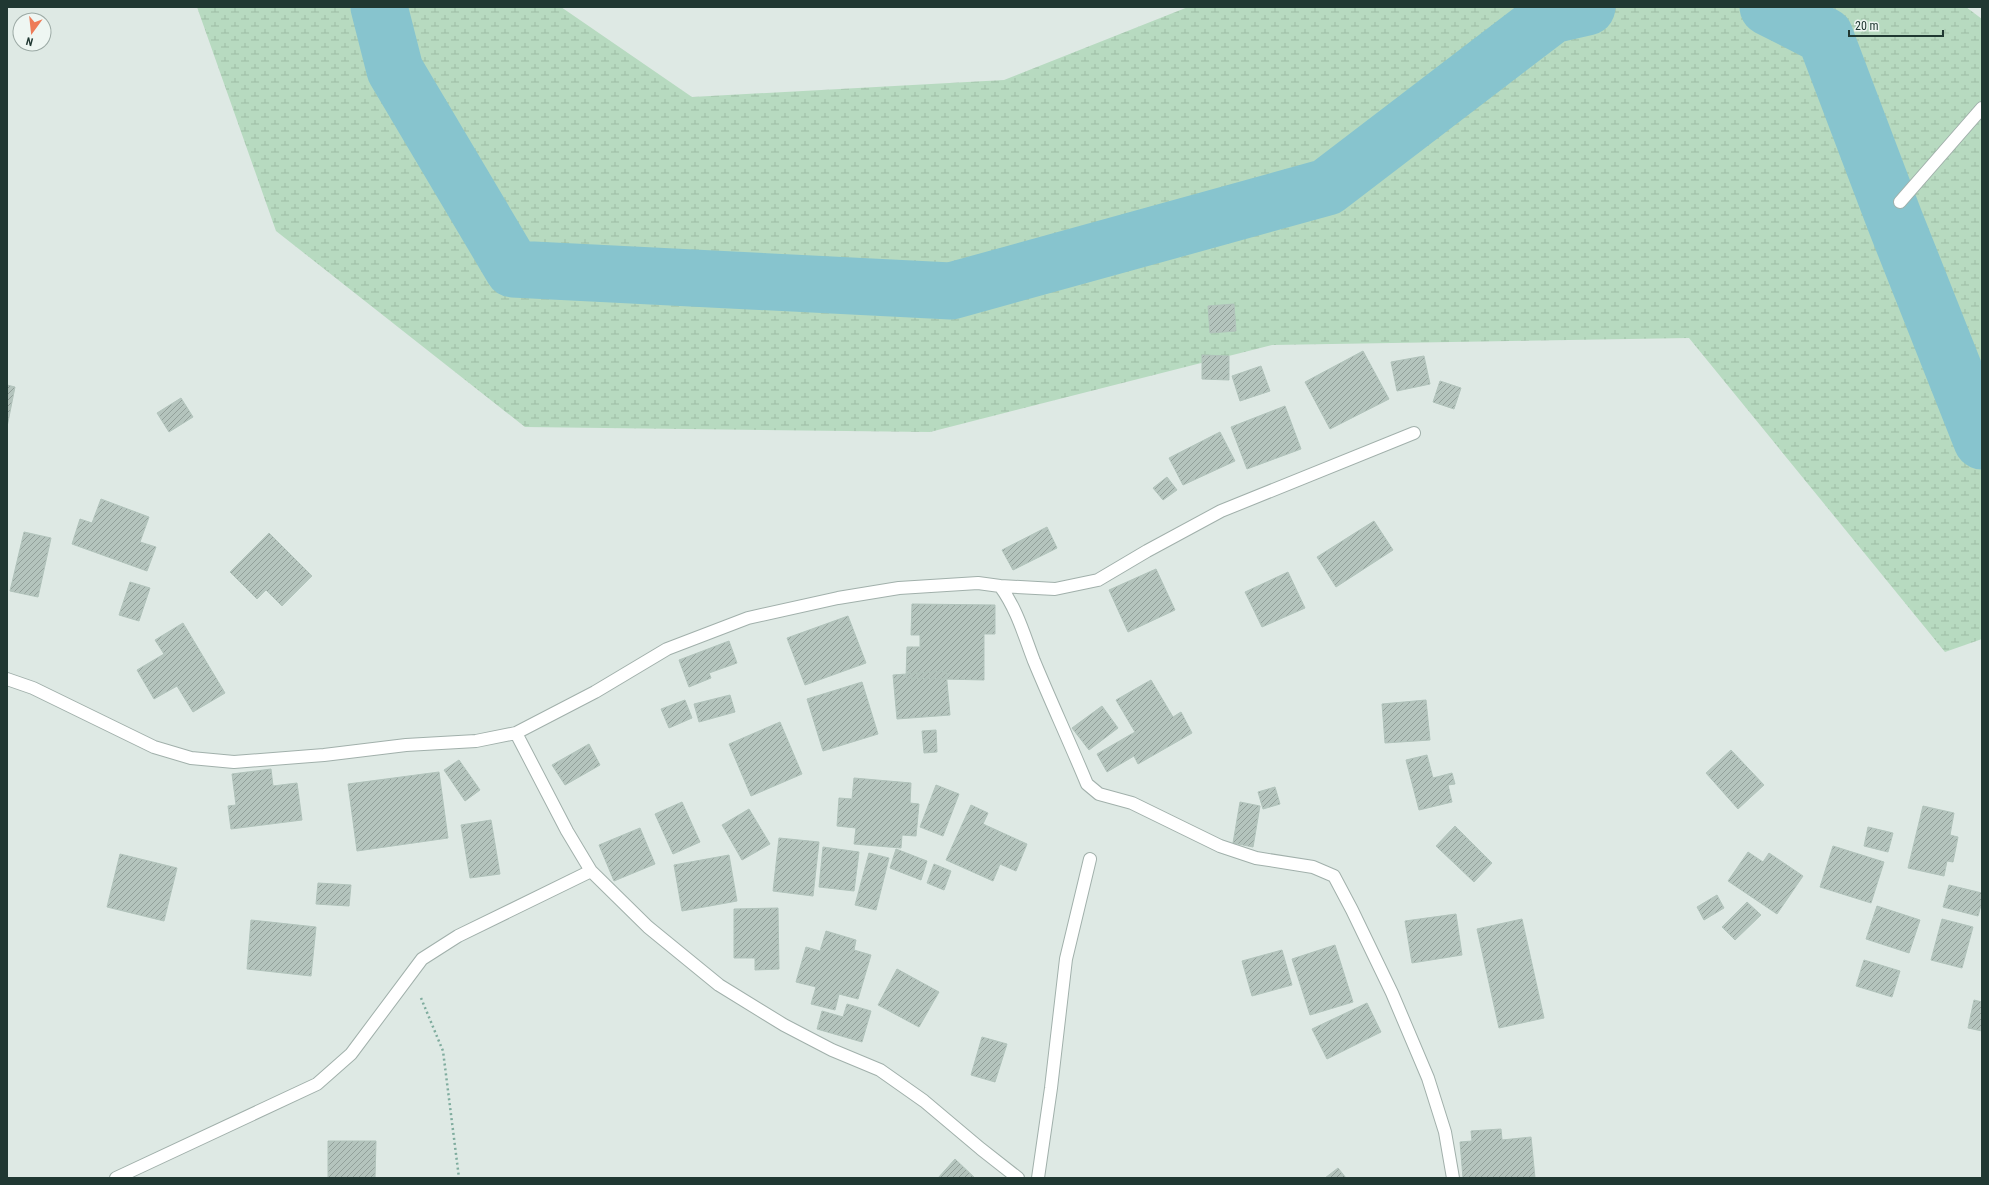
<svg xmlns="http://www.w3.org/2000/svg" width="1989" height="1185" font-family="'Roboto Condensed',sans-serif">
<defs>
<pattern id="wetland-marsh" width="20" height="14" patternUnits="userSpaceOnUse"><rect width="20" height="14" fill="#b7dac0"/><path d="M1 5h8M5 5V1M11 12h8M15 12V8" fill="none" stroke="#9dbca5"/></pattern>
<pattern id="building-hatch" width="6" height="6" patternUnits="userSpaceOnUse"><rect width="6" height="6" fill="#b4c4bd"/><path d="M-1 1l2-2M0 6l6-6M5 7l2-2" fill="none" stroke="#92a09a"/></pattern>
</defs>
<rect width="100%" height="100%" fill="#dee9e4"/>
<!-- wetland -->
<path fill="url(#wetland-marsh)" d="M197 7H561L692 97 1004 80 1188 7H1966L1982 19V639L1945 652 1689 338 1272 345 930 432 525 427 276 231Z"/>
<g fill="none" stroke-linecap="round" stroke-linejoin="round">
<!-- river -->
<path stroke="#87c4ce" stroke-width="57" d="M379 7 395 70 513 269 951 291 1327 187 1552 15 1587 7
M1768 7 1825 36 1895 221 1982 441"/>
</g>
<!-- building -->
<path fill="url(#building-hatch)" stroke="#b1c3bb" d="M1234 304 1236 331 1210 333 1208 306Z
M1363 351 1389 399 1330 429 1305 382Z
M1202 355 1229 356V380L1202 379Z
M1424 356 1430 384 1397 391 1391 362Z
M1261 366 1270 391 1240 401 1232 376Z
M1440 381 1461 388 1454 409 1433 402Z
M7 385 15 387 7 427Z
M181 398 193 417 169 432 157 413Z
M1285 406 1301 449 1247 469 1231 427Z
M1220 432 1235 461 1183 485 1169 458Z
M1167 477 1177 490 1163 500 1153 488Z
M101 499 149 517 140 542 156 547 147 571 72 544 80 519 92 523Z
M1374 521 1393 550 1336 587 1317 557Z
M1047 527 1057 548 1013 570 1002 550Z
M24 532 51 538 38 597 10 591Z
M269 533 312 576 282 606 266 590 257 599 230 572Z
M1156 569 1175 610 1128 632 1109 590Z
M1288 572 1305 608 1262 627 1245 592Z
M130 582 150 588 139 621 119 615Z
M912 604 995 605V634H984V680L906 678 907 647H920V635H911Z
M848 616 866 663 805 685 787 638Z
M183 623 225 693 193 712 177 686 154 699 137 670 164 654 155 640Z
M729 641 737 663 709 673 711 678 689 687 679 660Z
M946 671 950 715 897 719 893 675Z
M1151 680 1173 717 1181 712 1192 733 1138 764 1134 756 1107 772 1097 754 1135 732 1116 700Z
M862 682 878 734 823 751 807 699Z
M730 695 735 712 699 722 694 704Z
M685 700 692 718 669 728 661 709Z
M1426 700 1430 740 1385 743 1382 704Z
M1102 706 1118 728 1089 750 1072 728Z
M780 722 802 774 751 796 729 744Z
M936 730 937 752 924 753 922 731Z
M589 744 600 765 565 785 552 765Z
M1731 750 1764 785 1738 809 1706 773Z
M1427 755 1433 778 1452 773 1455 784 1448 785 1452 802 1419 810 1406 760Z
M459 760 480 790 465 801 444 770Z
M271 769 273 786 297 783 302 820 231 829 228 806 236 805 232 774Z
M439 772 448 838 357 851 348 784Z
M854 778 911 783 910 803 919 804 916 836 902 835 901 848 854 844 856 828 837 826 839 798 852 799Z
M936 785 959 794 943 836 920 827Z
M1275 787 1280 804 1263 809 1258 792Z
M682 802 700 842 673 854 655 814Z
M1240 802 1260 806 1253 847 1233 843Z
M971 805 988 813 983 824 1027 844 1016 871 1000 864 993 881 946 860Z
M1923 806 1954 813 1950 835 1958 837 1953 862 1947 861 1944 876 1908 868Z
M749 809 770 844 742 860 722 825Z
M491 820 500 874 470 878 461 825Z
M1455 826 1492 863 1474 882 1436 846Z
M1868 827 1893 833 1888 852 1864 846Z
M640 828 655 864 614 881 599 845Z
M779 838 819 842 813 896 773 891Z
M1833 846 1884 862 1871 903 1820 887Z
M823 847 859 852 854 891 819 887Z
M896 849 927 861 921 880 890 868Z
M1748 852 1763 862 1769 853 1803 876 1777 914 1728 881Z
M869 853 889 858 876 910 855 905Z
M120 854 177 868 164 921 107 907Z
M729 855 737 901 682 911 674 865Z
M934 864 951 871 944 890 927 883Z
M318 883 351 885 349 906 316 904Z
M1949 885 1982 893V902L1978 916 1943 907Z
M1717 895 1724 908 1704 920 1697 907Z
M1747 902 1761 915 1735 940 1722 927Z
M1877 906 1920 920 1909 953 1866 939Z
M778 908 779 969 755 970V958H734V909Z
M1456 914 1462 955 1412 963 1405 921Z
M1522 919 1544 1018 1499 1028 1477 929Z
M1942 919 1973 927 1962 968 1931 960Z
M251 920 316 927 311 976 247 969Z
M826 931 856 940 854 950 871 955 858 999 839 994 835 1010 811 1004 816 987 796 982 806 947 820 951Z
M1335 945 1353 1002 1310 1015 1292 959Z
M1282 950 1292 985 1252 996 1242 961Z
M1864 960 1900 971 1892 997 1856 986Z
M897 969 939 992 919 1027 878 1005Z
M1974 1000 1982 1002V1031L1968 1028Z
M1367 1003 1381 1032 1327 1059 1312 1029Z
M847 1004 871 1011 862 1042 817 1029 822 1011 843 1017Z
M982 1037 1007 1044 995 1082 971 1075Z
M1501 1129 1502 1140 1531 1137 1535 1178H1463L1460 1142 1472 1141 1471 1131Z
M328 1141H376L375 1178H328Z
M955 1159 975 1178H938Z
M1338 1168 1346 1178H1325Z"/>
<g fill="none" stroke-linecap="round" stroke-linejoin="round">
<defs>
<path id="minor" d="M1900 202 1982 108
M1000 586 1055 589 1098 580 1147 551 1221 511 1414 433
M7 679 33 688 154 747 191 758 234 762 324 755 406 745 476 741 516 733 595 692 667 649 748 618 838 598 899 588 978 583 1000 586C1017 609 1024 635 1034 661 1051 702 1070 743 1087 784L1099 794 1132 803 1220 846 1256 858 1313 867 1334 876 1352 910 1392 993 1428 1078 1445 1132 1453 1178
M516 733 567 831 591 871 648 927 719 985 784 1025 832 1050 880 1070 924 1101 981 1149 1018 1178
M116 1178 317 1084 351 1054 422 959 458 936 591 871
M1038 1178 1051 1088 1066 959 1090 859"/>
</defs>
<!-- minor casing -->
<use href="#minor" stroke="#a1b0ab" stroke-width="14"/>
<!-- path -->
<path stroke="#7fac9e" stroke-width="2.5" stroke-dasharray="2 3" stroke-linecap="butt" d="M421 998 443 1051 459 1178"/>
<!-- minor -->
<use href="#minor" stroke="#fff" stroke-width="12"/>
</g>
<!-- border -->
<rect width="1989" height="1185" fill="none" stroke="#203832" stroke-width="16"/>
<!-- north arrow -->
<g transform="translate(32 32) rotate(195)"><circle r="19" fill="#eef6f2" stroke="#9caaa5"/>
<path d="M0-3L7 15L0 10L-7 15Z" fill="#ee7b58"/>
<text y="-6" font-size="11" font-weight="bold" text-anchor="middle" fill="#203832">N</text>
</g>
<!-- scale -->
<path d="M1849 30v6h94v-6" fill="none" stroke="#203832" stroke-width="2"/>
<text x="1855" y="30" font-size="12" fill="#203832" stroke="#eef6f2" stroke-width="3" paint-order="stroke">20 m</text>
</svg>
